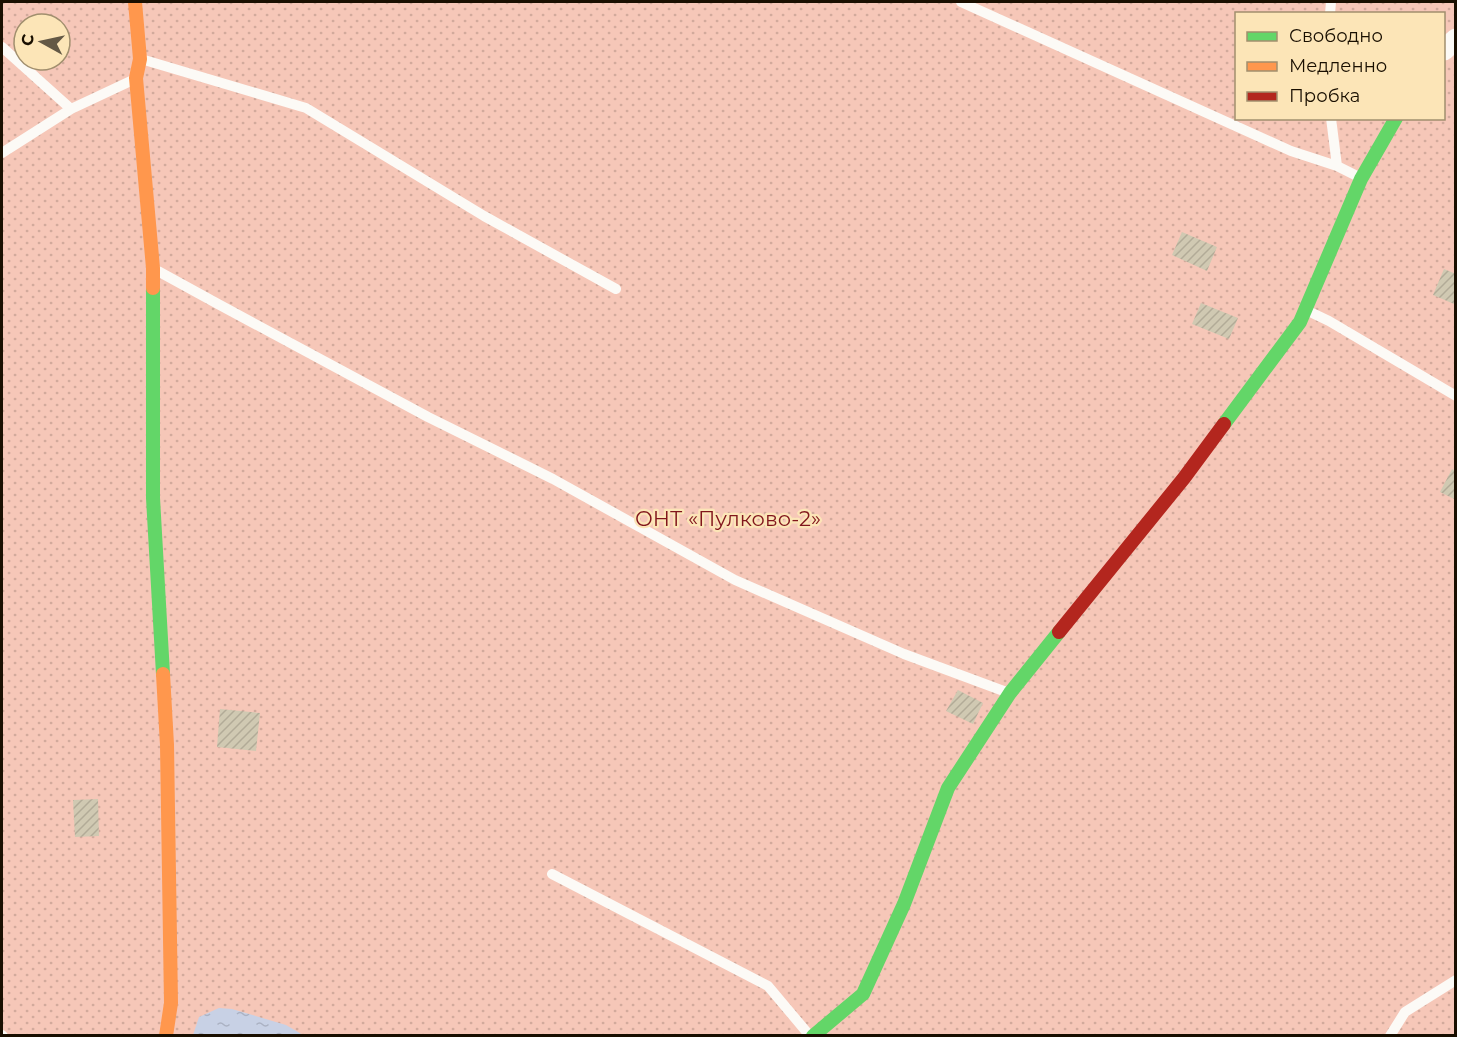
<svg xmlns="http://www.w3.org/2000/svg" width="1457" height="1037" font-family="Montserrat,sans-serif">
<defs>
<pattern id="park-dots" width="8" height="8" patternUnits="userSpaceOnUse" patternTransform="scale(1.5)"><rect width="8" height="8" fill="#f6c7b8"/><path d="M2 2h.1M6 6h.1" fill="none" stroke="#d2aa9c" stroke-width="1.8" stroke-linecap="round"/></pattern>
<pattern id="water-ripples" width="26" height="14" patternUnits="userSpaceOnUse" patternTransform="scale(1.5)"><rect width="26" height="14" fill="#c8d1e5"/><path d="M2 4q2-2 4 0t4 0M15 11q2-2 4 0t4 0" fill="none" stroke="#abb2c3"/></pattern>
<pattern id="building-hatch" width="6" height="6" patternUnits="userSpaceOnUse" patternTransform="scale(1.5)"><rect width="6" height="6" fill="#d0c9b2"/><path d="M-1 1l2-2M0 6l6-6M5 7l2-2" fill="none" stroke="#b2ab97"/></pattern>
</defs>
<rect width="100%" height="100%" fill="#ede0c6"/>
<!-- park -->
<path fill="url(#park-dots)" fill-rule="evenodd" d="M2 2H1455V1035H2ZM1236 14H1444V118H1236ZM24 24H60V60H24Z"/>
<!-- water -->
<path fill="url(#water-ripples)" d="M219 1008 232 1009 286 1025 303 1035H193L199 1017Z"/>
<!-- building -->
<path fill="url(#building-hatch)" d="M1182 232 1217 247 1207 271 1172 255Z
M1444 269 1456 274V302L1454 304 1433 295Z
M1201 303 1238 318 1229 339 1192 324Z
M1452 469 1456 471V500L1440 492Z
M958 690 983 703 973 724 946 711Z
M220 709 260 713 256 751 217 747Z
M98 799 99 836 75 837 73 800Z"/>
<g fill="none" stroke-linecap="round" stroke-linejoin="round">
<!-- lane -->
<path stroke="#fcfaf6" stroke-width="10" d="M961 2 1291 151 1337 166 1361 178
M1330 14 1331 2
M2 47 71 109
M141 59 306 108 484 216 616 289
M1331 118 1337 166
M2 153 71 109 135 79
M156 270 218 304 428 417 553 479 735 580 904 654 1009 693
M1308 311 1329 321 1456 396
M552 874 768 986 810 1036
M2 1035 3 1036
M1390 1036 1405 1012 1456 980"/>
<!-- street -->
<path stroke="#fcfaf6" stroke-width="21" d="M1444 50 1456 39"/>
<!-- fast -->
<path stroke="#63d668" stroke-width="14" d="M153 288V498L163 674
M1224 424 1300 322 1361 179 1396 118
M813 1036 863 994 904 904 948 788 1010 693 1059 632"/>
<!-- slow -->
<path stroke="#ff974d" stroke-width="14" d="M135 2 140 59 136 78 153 268V288
M163 674 167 745 171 1003 166 1036"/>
<!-- jam -->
<path stroke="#b3261e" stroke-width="14" d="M1059 632 1184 478 1224 424"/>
</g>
<g text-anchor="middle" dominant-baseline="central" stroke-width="4.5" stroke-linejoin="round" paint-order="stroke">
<!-- park labels -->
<g font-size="21" fill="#81151c" stroke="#fce5b7">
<text x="728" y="518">ОНТ «Пулково-2»</text>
</g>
</g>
<!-- border -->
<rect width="1457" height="1037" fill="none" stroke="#190f00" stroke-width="6"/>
<!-- legend -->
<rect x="1235" y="12" width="210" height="108" fill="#fce5b7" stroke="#a18f6e" stroke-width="1.5"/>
<rect x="1247" y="32" width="30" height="9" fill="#63d668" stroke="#a18f6e" stroke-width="1.5"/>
<text x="1289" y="42" font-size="18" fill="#190f00">Свободно</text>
<rect x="1247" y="62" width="30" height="9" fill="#ff974d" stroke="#a18f6e" stroke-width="1.5"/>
<text x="1289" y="72" font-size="18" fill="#190f00">Медленно</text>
<rect x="1247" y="92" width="30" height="9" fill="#b3261e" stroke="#a18f6e" stroke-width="1.5"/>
<text x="1289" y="102" font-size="18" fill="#190f00">Пробка</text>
<!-- north arrow -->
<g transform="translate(42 42) rotate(278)"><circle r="28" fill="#fce5b7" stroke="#a18f6e" stroke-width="1.5"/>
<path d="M0-4.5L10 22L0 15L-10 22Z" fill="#635845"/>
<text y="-9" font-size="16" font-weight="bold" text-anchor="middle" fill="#190f00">С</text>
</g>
</svg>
